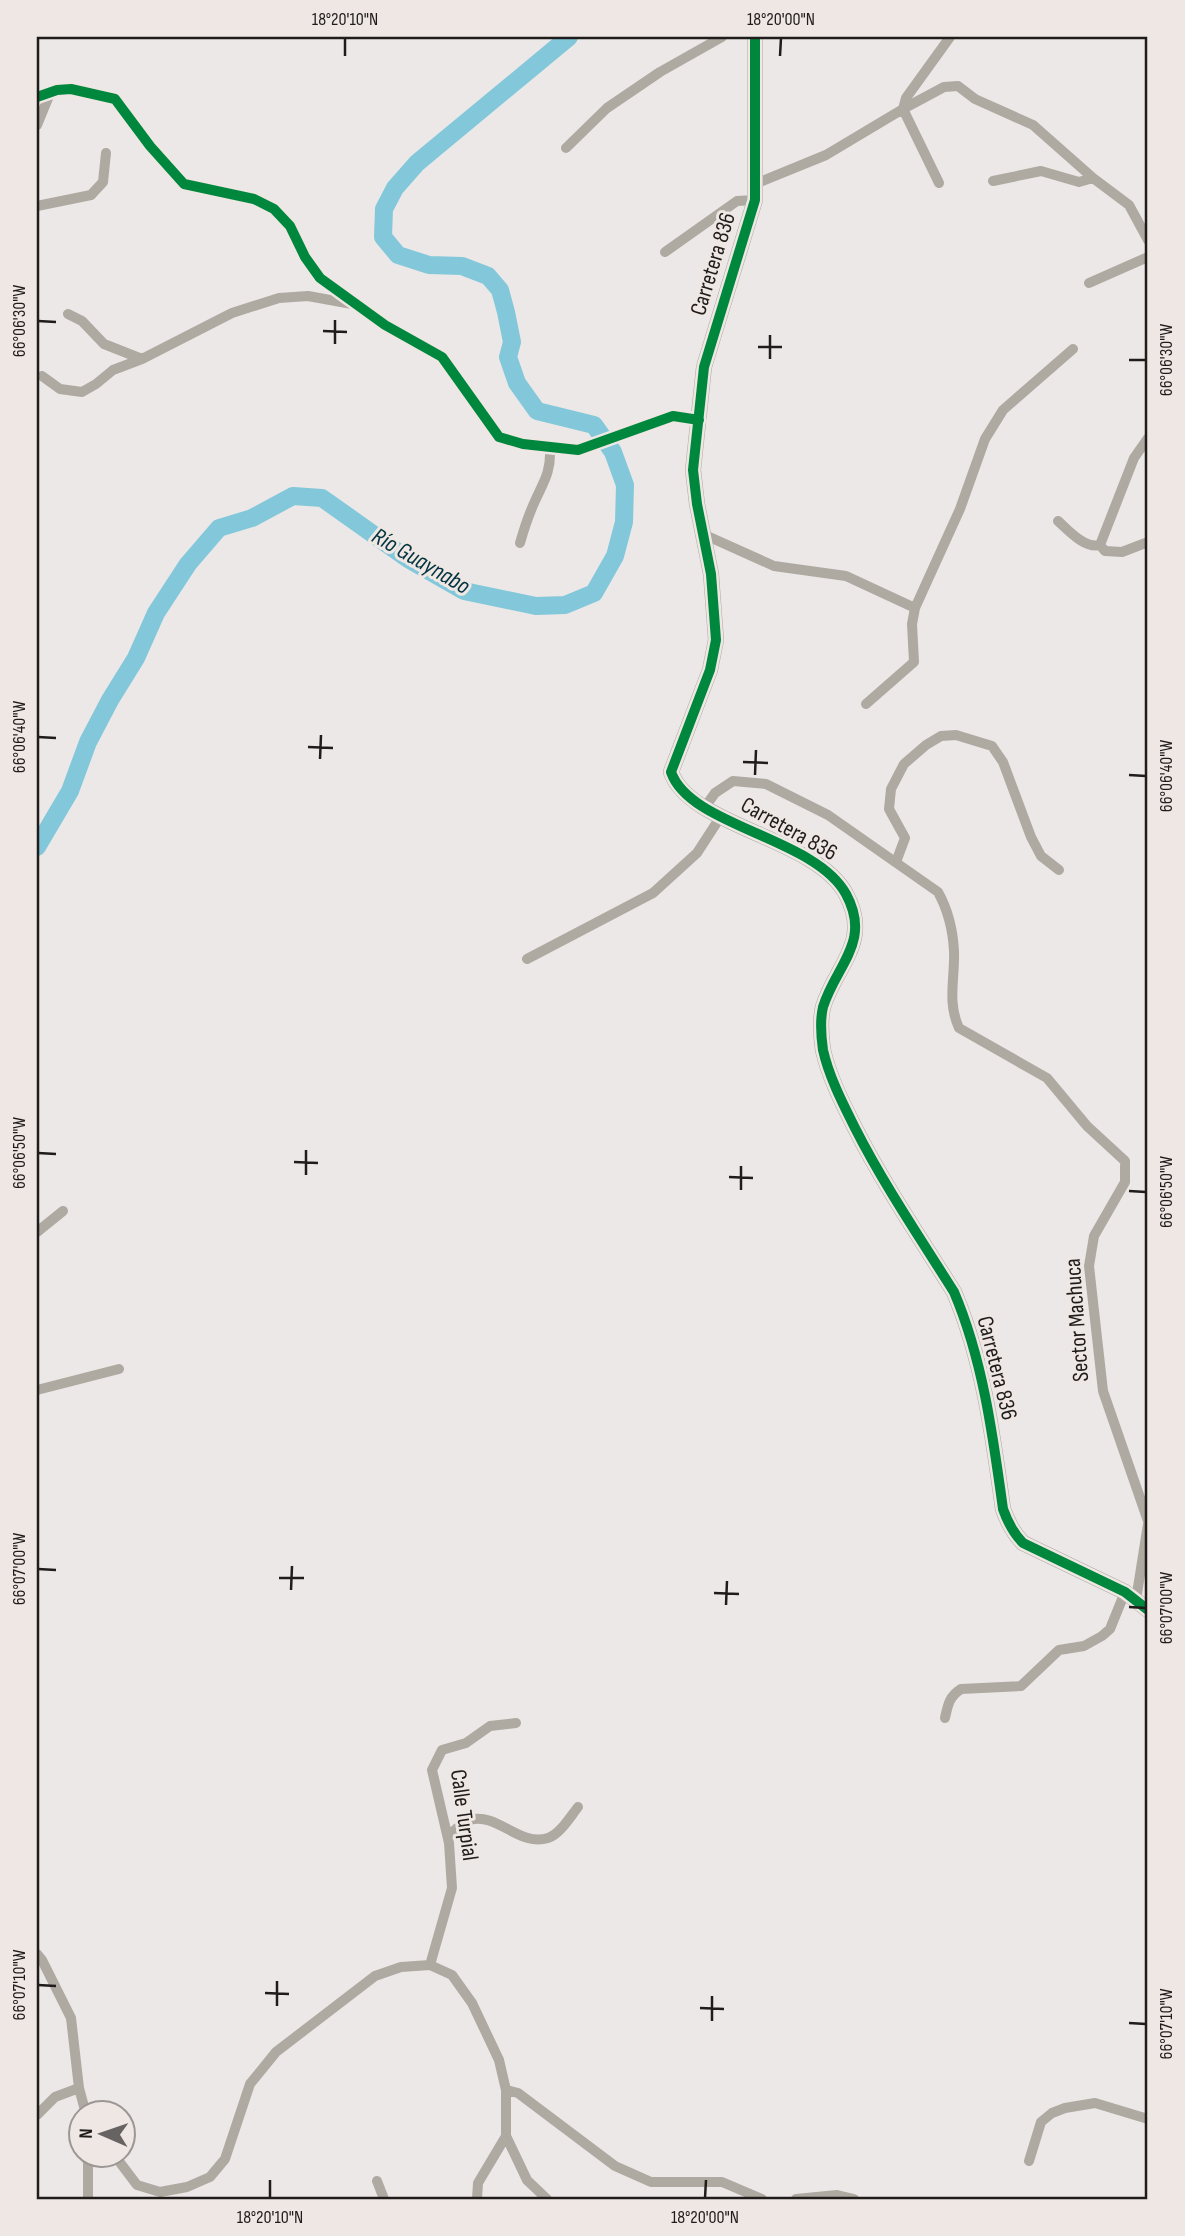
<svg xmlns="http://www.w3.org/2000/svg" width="1185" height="2236" font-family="'Sofia Sans Condensed',sans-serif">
<rect width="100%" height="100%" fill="#ece8e7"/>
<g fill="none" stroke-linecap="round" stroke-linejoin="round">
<!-- river -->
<path stroke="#82c8da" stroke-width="18" d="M37 847 70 791 88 742 110 700 136 658 156 613 188 564 219 528 252 518 293 496 322 498 408 559 464 591 536 606 565 605 594 593 615 556 624 522 625 485 613 452 594 425 537 411 517 383 508 357 512 342 506 312 500 290 488 276 462 266 429 265 398 255 383 237 384 209 395 188 417 163 569 37"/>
<!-- street -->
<path stroke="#aeaaa1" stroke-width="10" d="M37 97 57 90 71 89 115 99 150 146 184 184 254 199 274 209 290 226 305 257 320 278 385 325 442 357 499 437 523 444 578 450 673 416 699 420
M37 125 51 91
M566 148 607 108 660 72 722 37
M993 181 1041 171 1079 182 1093 178
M939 183 903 109 944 87 958 86 975 99 1033 125 1093 178 1129 205 1148 240
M755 184 826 155 903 109 906 98 950 37
M37 206 91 195 103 182 106 153
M665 252 737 201 755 200
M1089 283 1148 257
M68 314 82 321 104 344 142 359
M42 376 60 389 82 392 96 384 113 370 142 359 232 313 279 298 308 296 352 304
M1058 521C1069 531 1085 549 1100 545L1134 458 1148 438
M705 535 774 566 846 576 915 608
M520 543C524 529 529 514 535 501 544 481 551 472 550 449
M1100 545 1105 551 1122 552 1148 542
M866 704 914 662 912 624 915 608 960 509 985 439 1003 410 1073 349
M705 807 715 793 733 781 766 784 828 815 938 892C948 910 953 932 954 951 955 979 947 1002 959 1028L1047 1078 1087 1126 1125 1161V1182L1094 1236 1089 1266 1103 1391 1148 1521
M896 862 905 838 889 809 891 789 904 764 926 745 941 736 956 735 992 746 1003 762 1031 837 1041 856 1059 870
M527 959 653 893 697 853 721 816
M37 1232 63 1211
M37 1390 119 1369
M1136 1600 1148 1524
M945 1718C948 1704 949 1697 961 1689L1021 1686 1059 1650 1084 1646 1102 1636 1110 1629 1125 1592
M448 1836C454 1831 461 1823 470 1820 497 1812 519 1847 548 1838 560 1834 570 1817 578 1807
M37 1954 42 1960 71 2018 79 2088 86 2114
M430 1965 452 1888 449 1843 432 1770 442 1750 466 1743 490 1726 516 1723
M506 2090 518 2093 615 2166 651 2182H722L762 2199
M37 2115 55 2097 79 2088
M88 2156V2199
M115 2156 137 2185 160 2192 187 2187 210 2177 225 2159 250 2084 276 2052 375 1976 401 1967 430 1965 452 1975 472 2003 499 2060 506 2090V2136L527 2180 547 2199
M1029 2161 1041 2122 1052 2113 1065 2108 1095 2103 1148 2119
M377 2181 384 2199
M477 2199 478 2183 506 2136
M796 2199 837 2195 854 2199"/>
<!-- secondary -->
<path stroke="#ada8a0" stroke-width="16" d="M755 37V200L704 367 693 470 697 504 711 574 716 640 710 670 671 772C690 827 815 837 846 894 872 942 836 965 823 1007 820 1020 821 1036 823 1050 829 1077 843 1104 855 1128 884 1185 920 1238 954 1292 983 1360 993 1436 1003 1509 1008 1523 1013 1533 1023 1543L1125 1592 1148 1610"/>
<defs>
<path id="cycleway" d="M755 37V200L704 367 693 470 697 504 711 574 716 640 710 670 671 772C690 827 815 837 846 894 872 942 836 965 823 1007 820 1020 821 1036 823 1050 829 1077 843 1104 855 1128 884 1185 920 1238 954 1292 983 1360 993 1436 1003 1509 1008 1523 1013 1533 1023 1543L1125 1592 1148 1610
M37 97 57 90 71 89 115 99 150 146 184 184 254 199 274 209 290 226 305 257 320 278 385 325 442 357 499 437 523 444 578 450 673 416 699 420"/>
</defs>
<!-- cycleway casing -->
<use href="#cycleway" stroke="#efe7e4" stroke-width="15"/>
<!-- cycleway -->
<use href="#cycleway" stroke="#00873e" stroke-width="10"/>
</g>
<!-- ticks -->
<path fill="none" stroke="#1f1c1b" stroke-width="2.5" d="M345 56V38M780 56 781 38M38 321 56 322M323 331 347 332M335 344V320M758 347H782M770 359V335M1129 360H1146M38 737 56 738M308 747 333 748M320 759 321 735M743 762 768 763M755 775 756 750M1129 775 1146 776M38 1153 56 1154M294 1162 318 1163M306 1175V1150M729 1177 753 1178M741 1190V1166M1129 1191 1146 1192M38 1569 56 1570M279 1578H304M291 1590 292 1566M714 1593 739 1594M726 1605 727 1581M1129 1607 1146 1608M38 1985 56 1986M265 1993 289 1994M277 2006V1981M700 2008 724 2009M712 2021V1996M1129 2023 1146 2024M270 2198V2180M705 2198 706 2180"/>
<g text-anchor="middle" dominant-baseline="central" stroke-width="6" stroke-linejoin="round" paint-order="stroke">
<!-- street labels -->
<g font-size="23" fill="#1f1c1b" stroke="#efe7e4">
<text transform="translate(713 264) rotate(-73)">Carretera 836</text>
<text transform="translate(789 829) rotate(29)">Carretera 836</text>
<text transform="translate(1077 1320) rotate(-94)">Sector Machuca</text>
<text transform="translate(997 1368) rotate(76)">Carretera 836</text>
<text transform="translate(464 1815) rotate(82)">Calle Turpial</text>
</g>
<!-- water labels -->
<g font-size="24" font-style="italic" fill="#023440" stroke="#efe7e4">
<text transform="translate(421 561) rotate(30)">Río Guaynabo</text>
</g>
</g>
<!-- border -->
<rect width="1185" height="2236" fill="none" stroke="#efe7e4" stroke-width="77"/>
<!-- north arrow -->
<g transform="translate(102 2134) rotate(272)"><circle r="33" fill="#efe7e4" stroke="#9c9694" stroke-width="2"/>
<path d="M0-5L12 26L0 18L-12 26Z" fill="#676362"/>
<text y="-10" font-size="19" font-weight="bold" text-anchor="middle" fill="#1f1c1b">N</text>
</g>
<rect x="38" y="38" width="1108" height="2160" fill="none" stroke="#1f1c1b" stroke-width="2.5"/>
<g font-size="18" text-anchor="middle" fill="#1f1c1b">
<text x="345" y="25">18°20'10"N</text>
<text x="781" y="25">18°20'00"N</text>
<text transform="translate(19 321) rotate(-90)" y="6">66°06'30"W</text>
<text transform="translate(1166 360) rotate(-90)" y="6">66°06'30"W</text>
<text transform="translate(19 737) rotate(-90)" y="6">66°06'40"W</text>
<text transform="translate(1166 776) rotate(-90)" y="6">66°06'40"W</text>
<text transform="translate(19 1153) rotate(-90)" y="6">66°06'50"W</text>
<text transform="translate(1166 1192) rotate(-90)" y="6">66°06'50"W</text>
<text transform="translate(19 1569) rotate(-90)" y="6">66°07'00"W</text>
<text transform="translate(1166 1608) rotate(-90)" y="6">66°07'00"W</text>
<text transform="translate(19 1985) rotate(-90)" y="6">66°07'10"W</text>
<text transform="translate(1166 2024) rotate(-90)" y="6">66°07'10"W</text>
<text x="270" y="2223">18°20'10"N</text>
<text x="705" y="2223">18°20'00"N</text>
</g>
</svg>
